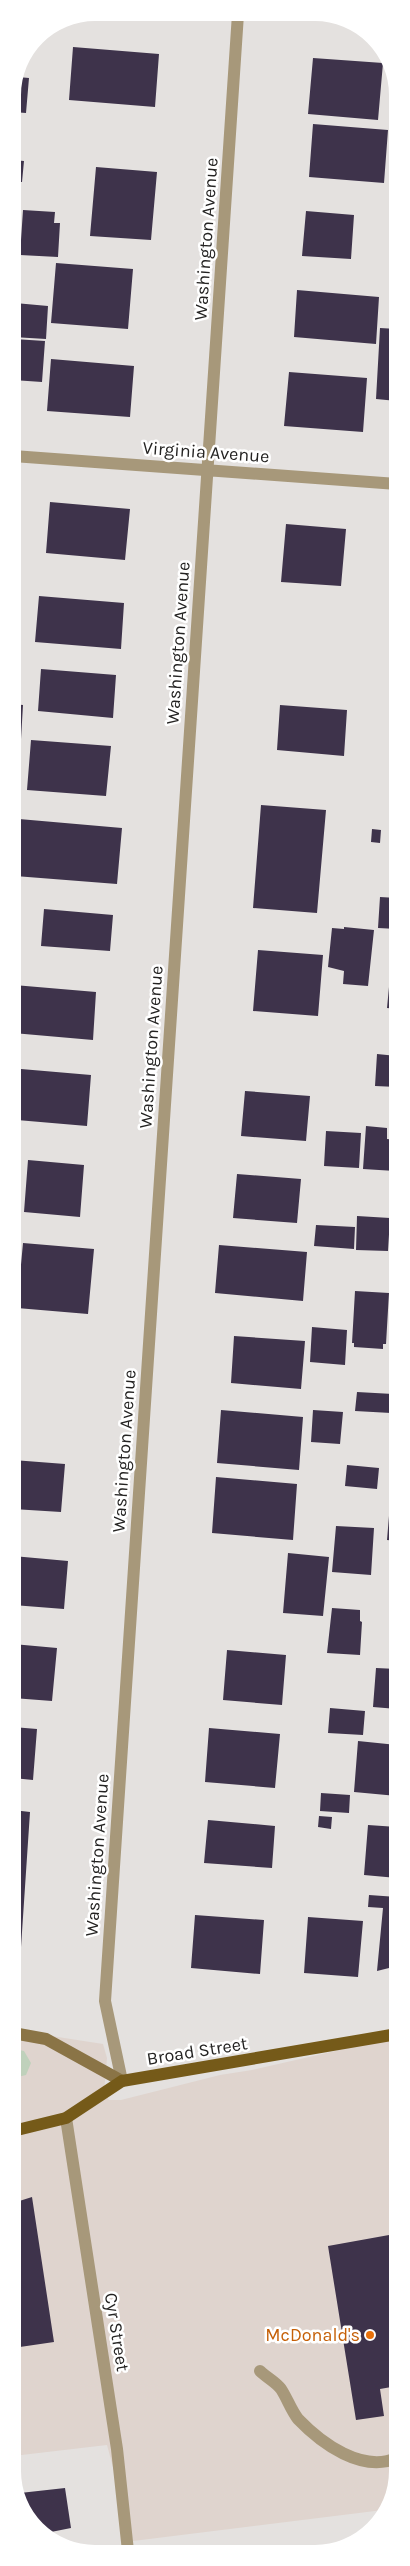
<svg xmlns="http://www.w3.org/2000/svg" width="410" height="2566" font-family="Karla,sans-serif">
<rect width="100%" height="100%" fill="#e4e1df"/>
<!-- built -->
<path fill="#dfd4ce" d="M13 2030 103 2044 107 2058 104 2092 109 2100H121L220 2075 252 2070 397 2037V2472L383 2510 133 2541 107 2445 13 2456Z"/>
<!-- green -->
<path fill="#bfd1bb" d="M13 2049 24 2051 31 2063 26 2075 13 2078Z"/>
<!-- building -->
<path fill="#3e334b" d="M122 13H155L154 17Z
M73 47 159 54 155 107 69 100Z
M313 58 383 63 378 120 308 114Z
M18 77 29 78 26 113 13 112V90Z
M313 124 388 130 384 183 309 177Z
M13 160 24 161 22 182H13Z
M96 167 157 172 151 240 90 236Z
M23 210 55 212 54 223H60L58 257 20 255Z
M306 211 354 215 351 259 302 256Z
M56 263 133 269 128 329 51 323Z
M297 290 379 297 376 344 294 337Z
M15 303 48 306 46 339 13 337Z
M380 328 397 329V401L376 399Z
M14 339 45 341 42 382 13 380Z
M51 359 134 366 130 417 47 411Z
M289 372 367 378 363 432 284 426Z
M50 502 130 509 125 560 46 553Z
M286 524 346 529 341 586 281 582Z
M39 596 124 603 121 649 35 642Z
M41 669 116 675 113 718 38 711Z
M13 704 23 705 21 739 13 738Z
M280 705 347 710 344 756 277 750Z
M31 740 111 746 106 796 27 790Z
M13 785 16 786 14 809 13 808Z
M261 805 326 810 317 913 253 908Z
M19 819 122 828 117 884 15 876Z
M372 829 381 830 380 843 371 842Z
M380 897 397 898V929L378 928Z
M44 909 113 915 110 951 41 946Z
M344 927 374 930 368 986 343 984 344 971 328 967 332 928 344 929Z
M258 950 323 955 318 1016 253 1011Z
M14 985 96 992 93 1040 13 1033Z
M389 987 397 988V1009L387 1008Z
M377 1054 397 1056V1087L375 1086Z
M21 1069 91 1075 87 1126 17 1120Z
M245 1091 310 1096 306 1141 241 1136Z
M366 1126 387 1128V1139L397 1140 395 1171 363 1169Z
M326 1131 361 1133 359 1168 324 1166Z
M28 1160 84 1165 80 1217 24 1212Z
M237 1174 301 1179 297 1223 233 1218Z
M357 1216 390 1218 388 1251 356 1250Z
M316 1225 355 1227 354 1249 314 1246Z
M23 1243 94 1249 88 1314 17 1308Z
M219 1245 307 1252 303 1301 215 1293Z
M355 1291 389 1293 386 1344H383V1349L354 1347V1343H352Z
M312 1327 347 1330 345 1365 310 1362Z
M234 1336 305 1341 301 1389 231 1383Z
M357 1392 393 1394 391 1413 355 1411Z
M221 1410 303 1417 299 1470 217 1463Z
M313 1410 343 1412 340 1444 311 1442Z
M13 1460 65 1464 61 1512 13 1509Z
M347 1465 379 1468 377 1489 345 1486Z
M216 1477 297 1484 293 1540 212 1533Z
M391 1492 397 1493V1541L387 1540Z
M336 1526 374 1528 371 1575 332 1572Z
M288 1553 329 1557 323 1616 283 1613Z
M13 1556 68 1561 64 1609 13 1605Z
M396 1603H397V1628H394Z
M332 1608 360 1610V1621L362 1622 360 1655 327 1653Z
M13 1644 57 1648 52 1701 13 1698Z
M227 1650 286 1655 282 1705 223 1700Z
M376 1668 397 1669V1709L373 1707Z
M330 1708 365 1711 363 1735 328 1733Z
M13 1727 37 1729 33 1780 13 1778Z
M209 1728 280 1734 275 1788 205 1782Z
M358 1741 397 1745V1796L354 1792Z
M321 1793 350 1795 349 1813 320 1811Z
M13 1810 30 1812 19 1977 13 1982Z
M319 1816 332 1817 331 1829 318 1827Z
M208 1820 275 1826 272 1868 204 1863Z
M368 1825 397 1827V1878L364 1875Z
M369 1895 397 1897V1966L377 1971 383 1908 368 1907Z
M195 1915 264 1920 260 1974 191 1968Z
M308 1917 363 1921 358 1977 304 1973Z
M32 2197 54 2342 13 2348V2203Z
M389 2235 397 2285V2386L380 2389 384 2416 356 2420 328 2246Z
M65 2488 71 2528 46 2533 33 2525 20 2493Z"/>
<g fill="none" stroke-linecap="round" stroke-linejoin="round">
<!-- lane -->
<path stroke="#a7987a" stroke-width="12" d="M260 2371C266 2377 276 2382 281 2389 287 2398 291 2410 298 2419 322 2444 362 2473 397 2458"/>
<!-- street -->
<path stroke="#a7987a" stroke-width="12" d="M13 456 397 484
M122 2081 105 2001 238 14
M66 2118 117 2449 128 2551"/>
<!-- secondary -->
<path stroke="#8a7446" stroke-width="12" d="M13 2033 46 2039 122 2081"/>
<!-- primary -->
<path stroke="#755a19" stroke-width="12" d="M13 2131 66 2118 122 2081 397 2034"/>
</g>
<!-- markers -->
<circle fill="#e8710a" stroke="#fff" stroke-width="2" cx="370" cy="2335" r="5"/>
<g text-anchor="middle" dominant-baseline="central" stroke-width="5" stroke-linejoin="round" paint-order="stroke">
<!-- street labels -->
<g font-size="18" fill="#242322" stroke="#fff">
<text transform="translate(206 239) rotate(-86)">Washington Avenue</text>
<text transform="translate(206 452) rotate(4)">Virginia Avenue</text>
<text transform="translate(178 643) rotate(-86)">Washington Avenue</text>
<text transform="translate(151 1047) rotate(-86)">Washington Avenue</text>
<text transform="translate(124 1451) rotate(-86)">Washington Avenue</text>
<text transform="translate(97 1855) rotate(-86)">Washington Avenue</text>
<text transform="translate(197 2051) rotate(-9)">Broad Street</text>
<text transform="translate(117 2332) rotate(81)">Cyr Street</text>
</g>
<!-- food labels -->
<g font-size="18" fill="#c56008" stroke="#fff" text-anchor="end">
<text x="360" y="2335">McDonald's</text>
</g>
</g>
<!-- crop -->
<path d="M0 0H410V2566H0ZM95 21H315A74 74 0 0 1 389 95V2471A74 74 0 0 1 315 2545H95A74 74 0 0 1 21 2471V95A74 74 0 0 1 95 21Z" fill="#fff" fill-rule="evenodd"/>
</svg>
